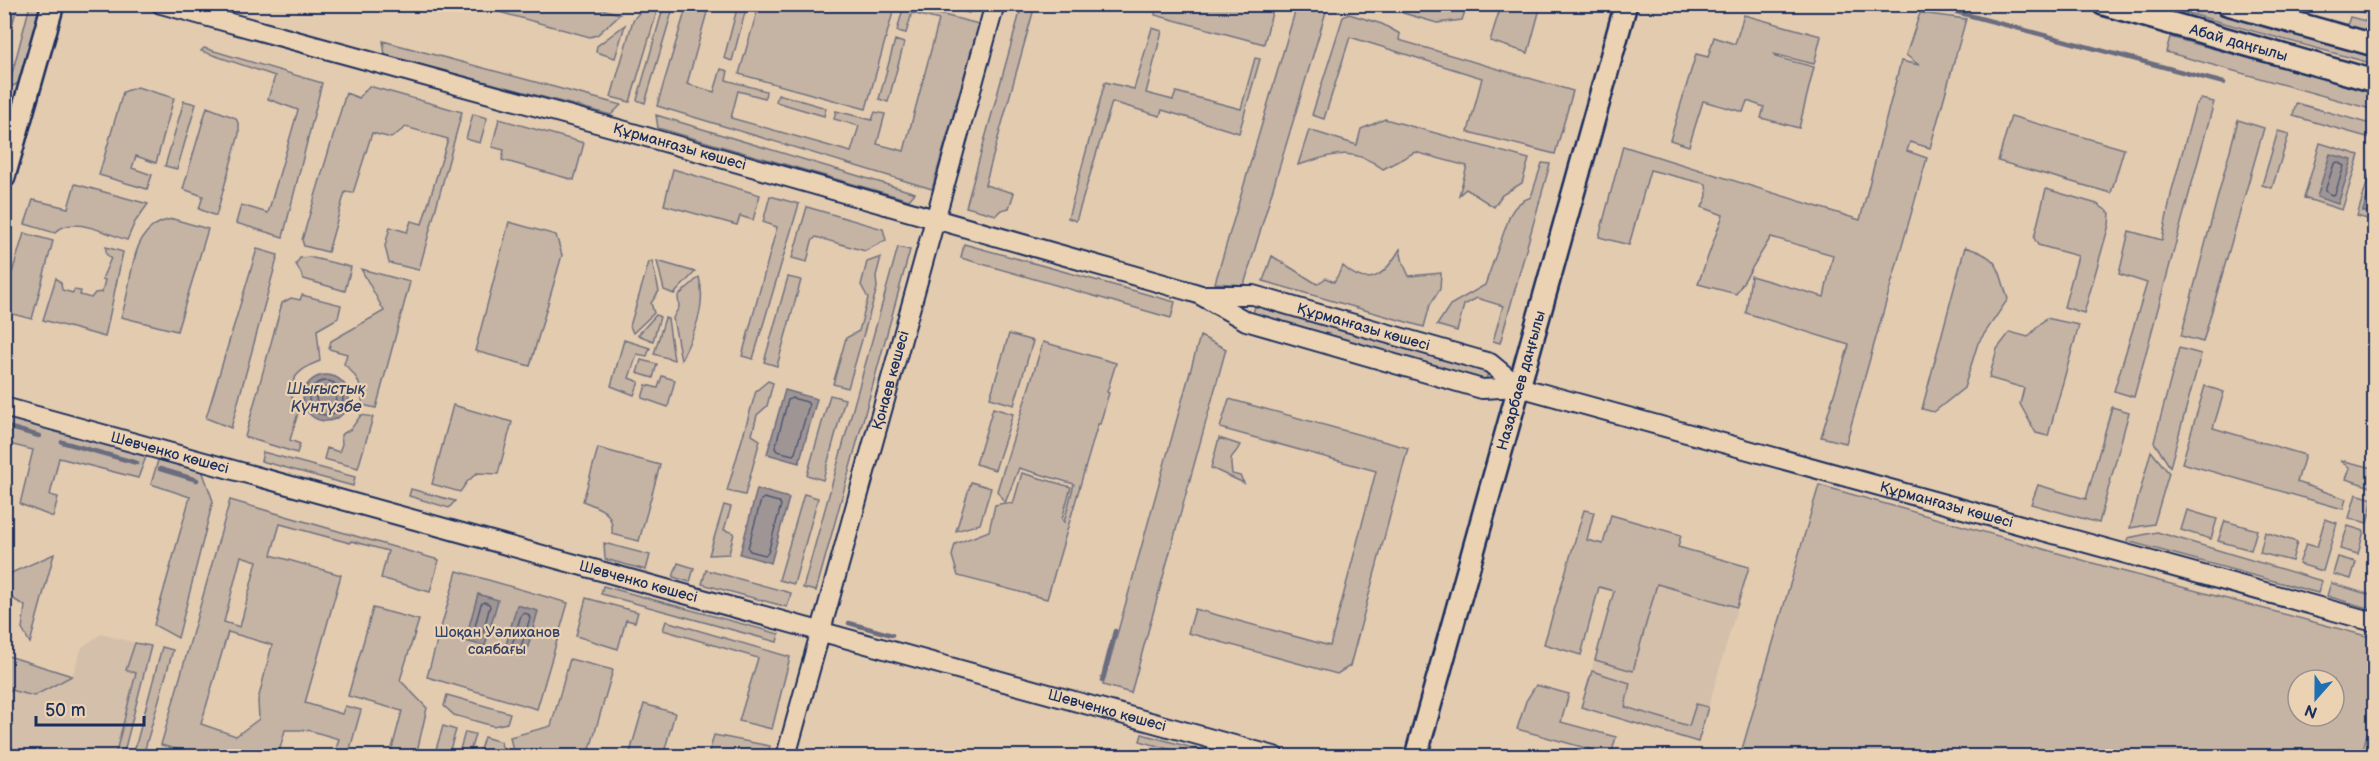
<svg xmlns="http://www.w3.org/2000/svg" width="2379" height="761" font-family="'Balsamiq Sans',sans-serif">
<rect width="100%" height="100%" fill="#e3cbb0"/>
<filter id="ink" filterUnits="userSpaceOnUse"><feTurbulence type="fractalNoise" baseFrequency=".0167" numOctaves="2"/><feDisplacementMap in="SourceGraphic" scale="12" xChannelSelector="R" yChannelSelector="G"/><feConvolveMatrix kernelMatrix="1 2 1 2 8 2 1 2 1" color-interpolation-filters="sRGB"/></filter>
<g filter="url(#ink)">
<!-- built -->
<path fill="#d4bfaa" d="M1630 533 1749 567 1698 742 1581 707Z
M101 634 144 645 115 756H5L4 655 72 676 82 647Z"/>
<!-- green -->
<path fill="#c5b4a4" stroke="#707281" stroke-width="1.5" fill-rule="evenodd" d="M968 4 971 5 969 13 938 5Z
M2353 4 2374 5V16L2351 9Z
M4 5H18L10 32 5 31Z
M30 5H35L39 9 20 82 8 89Z
M474 5H586L620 14 597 35 590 37Z
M641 5H659L630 102 611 97 633 20 639 13Z
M664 5H674L645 103 637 100Z
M687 5H709L687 84 714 92 721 69 728 71 726 80 766 91 765 98 738 91 731 118 851 152 859 126 834 119 836 111 872 120 875 112 885 114 877 144 904 151 939 20 912 13 906 33 897 31 904 5 979 24 932 189 657 106Z
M738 5H747L732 61 724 58Z
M759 5H895L866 109 739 74Z
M1022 5H1035L985 185 1014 193 1009 208 1001 210 996 215 966 207Z
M1155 5V4L1274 5 1264 44 1155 15Z
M1297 5H1328L1244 285 1215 283Z
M1398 5H1467L1462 20 1437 23 1403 13Z
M1501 5H1541L1528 53 1490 41Z
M2158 5H2197L2374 54V64Z
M2272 5 2310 6 2308 14Z
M1920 13 1966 19 1930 148 1910 142 1907 151 1927 158 1846 443 1821 437 1849 345 1746 313 1751 276 1824 297 1833 255 1771 237 1736 294 1698 284 1723 215 1702 207 1707 196 1706 184 1650 170 1629 245 1599 237 1623 146 1860 220 1901 61 1919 65 1906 55Z
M1349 14 1382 24 1400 34 1399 40 1573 91 1555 154 1468 132 1482 78 1350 37 1324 119 1312 115 1343 17Z
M1744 15 1821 36 1814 64 1774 54 1775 57 1814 67 1799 128 1761 118 1764 107 1747 101 1743 112 1703 101 1689 146 1670 140 1696 54 1708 57 1714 37 1735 44Z
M2350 17 2374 23V33L2347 26Z
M625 25 615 58 596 52 597 46Z
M1152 28 1162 31 1146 93 1173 100 1176 92 1241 109 1255 58 1260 59 1239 133 1162 110 1160 116 1112 102 1076 221 1068 218 1105 82 1134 89Z
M2170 37 2374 92V110L2166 52Z
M895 40 904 43 888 102 879 99Z
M383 41 621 105 611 115 385 55Z
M204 48 322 83 283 237 236 223 241 205 268 213 298 110 268 99 275 76 201 51Z
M369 86 462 112 419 270 389 263 385 246 390 227 407 232 411 221 422 224 448 139 406 127 391 138 372 133 353 193 345 192 328 252 304 246 302 240 346 93 359 98Z
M137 87 174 98 156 163 136 156 132 168 152 175 147 189 99 175 123 92Z
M778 94 826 108 824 116 776 102Z
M2201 99 2214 102 2134 397 2114 391 2147 283 2119 274 2129 231 2162 240 2172 190 2195 106Z
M5 100 13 111 5 140Z
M184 101 196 104 177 169 165 166Z
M2296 103 2374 125V139L2293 116Z
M207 107 236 118 239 126V134L216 216 199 209 203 196 183 189Z
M473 114 487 118 480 143 466 139Z
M656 115 915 193 909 200 658 128Z
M2011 116 2124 149 2111 193 1998 161Z
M499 119 584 143 574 180 502 160 504 150 492 147Z
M1385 119 1529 159 1522 183 1502 195 1494 207 1466 189 1459 195 1467 166 1415 152 1383 169C1352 145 1332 155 1298 165L1309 130 1357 145 1361 129Z
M2238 120 2264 128 2203 342 2181 336Z
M2278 131 2289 134 2272 188 2262 185Z
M2320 143 2359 155 2342 210 2304 198Z
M2374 160V174L2363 211 2374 215V221L2357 216Z
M1542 163 1550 164 1500 343 1493 341 1503 306 1477 298 1464 305 1457 331 1437 325 1450 305 1485 285 1510 215C1515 205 1521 201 1531 197Z
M673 169 760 195 753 220 740 216 737 225 664 205Z
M75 184 148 204 135 222 127 240C107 234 71 214 55 233L25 224 33 200 68 208Z
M2046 189 2097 204 2110 213 2109 225 2084 313 2064 307 2078 256 2038 245 2034 238Z
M770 196 799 204 753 359 742 356 777 227 763 222Z
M807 207 883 229 886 240 865 251 816 237 812 241 807 262 792 258Z
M173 219 208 229 177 331 121 317C135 282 126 225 173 219Z
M509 222 556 235 562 255 530 366 475 351Z
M24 233 53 241 32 319 5 312V296Z
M964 244 1175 302 1171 318 961 258Z
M106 247 123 252 105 337 43 320 56 278 61 283 62 290 73 293 74 290 81 291 80 295 91 298 95 293 102 292 105 280 102 279 111 258 106 254Z
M898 247 910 250 816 591 803 588Z
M1965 247C2001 258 1997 266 2008 299L1978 343 1964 388 1934 412 1922 409Z
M257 249 278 255 231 428 206 418Z
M1400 249 1403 263 1409 276 1441 273 1440 289 1430 305 1424 327 1263 281 1272 256 1317 284 1326 278 1334 282 1343 266C1370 291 1386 273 1400 249Z
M309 257 351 267 345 291 304 279 296 264 300 258Z
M881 257 876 276 877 288 848 388 833 384 846 338 859 331 868 298 861 285 867 262Z
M652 261 659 291 651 303 654 313 633 333 630 326 649 262Z
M657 261 695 272 674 294 664 290Z
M361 269 410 282 376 408 362 405C363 387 357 375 344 364L347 354 329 349 331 341 384 311Z
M699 277C707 306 694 334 681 360L673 318 679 307 678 296Z
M788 277 801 280 777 366 764 362Z
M302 295 341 305 338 318 317 330 320 361C292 371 284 387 298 413L290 440 300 444 297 453 245 437 282 303 291 298 300 300Z
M1256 303 1489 369 1485 384 1252 317Z
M656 315 660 317 653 341 638 335Z
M665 318 668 319 674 360 654 354Z
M2046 318 2079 325 2048 436 2036 433 2020 404 2024 388 1989 378 1997 349 2010 332 2028 337Z
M1009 334 1033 341 1014 405 990 398Z
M1200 336 1226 349 1131 693 1103 685Z
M624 340 650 348 647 356 637 354 629 378 639 382 634 395 611 386Z
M1043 342 1116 363 1107 392 1109 393 1100 424H1098L1047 599 958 576 952 556 955 544 989 531 995 505 1005 503 997 491ZM1019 468 1074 484 1064 522 1062 519 1071 487 1022 473 1013 504 1005 503Z
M2179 348 2201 354 2170 467 2154 442Z
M641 360 657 364 653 378 637 373Z
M662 376 675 380 668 407 642 398 646 385 658 388Z
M768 381 773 383 767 406 757 415 752 435 760 440 745 495 727 491 756 391Z
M2205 386 2224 392 2213 428 2305 455 2297 482 2346 499 2343 509 2182 463Z
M830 395 845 399 823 480 807 475Z
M1229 399 1408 448 1350 666 1337 674 1188 633 1195 609 1330 646 1376 471 1220 428Z
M453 405 512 422 498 474 477 473 467 482 460 492 432 484Z
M2112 407 2129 412 2099 523 2031 504 2038 485 2086 499Z
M993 408 1013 414 995 470 976 464Z
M4 415 142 453 146 457 138 478 59 458 50 495 58 497 53 517 20 504 33 450 5 443Z
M361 415 373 417 358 468 324 459 327 448 339 452 342 444 341 435 351 429Z
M1219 438 1240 445C1232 462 1229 449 1232 474L1240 476 1244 483 1211 468Z
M598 448 660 465 639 541 612 534C614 511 601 509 583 501Z
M2151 451 2169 473 2154 524 2130 528Z
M263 452 355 477 353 486 261 461Z
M159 457 202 470 213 501 178 638 154 625 190 497 151 484Z
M2340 460 2374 468V488L2346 479 2350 468Z
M971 482 991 488 980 524 956 531Z
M1819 485 2114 569 2374 638V710L2361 756H1740ZM2298 680H2334V716H2298Z
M411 489 455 501 449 508 409 496Z
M804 494 818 498 794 584 779 580Z
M2356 494 2373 499 2367 523 2349 518Z
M230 500 439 560 430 592 381 578 388 551 351 541 350 543 280 524 271 555 341 575 305 703 342 714 345 706 361 710 348 756H334L339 739 308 730H285L278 756H201L161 745ZM241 556 257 561 240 627 224 622ZM228 632 272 645 258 700 259 719 236 736 201 724Z
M724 505 731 507 724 530 734 533 729 554 709 555Z
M1584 510 1594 512 1587 540 1603 544 1611 515 1681 535 1678 547 1749 567 1737 607 1657 584 1633 671 1595 660 1614 591 1599 587 1581 655 1544 644Z
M2187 510 2217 519 2211 539 2181 530Z
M2325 519 2337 523 2323 571 2299 564 2306 544 2317 547Z
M2225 521 2257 530 2251 550 2218 541Z
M2348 526 2364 531 2358 554 2340 549Z
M2157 532 2322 581 2318 593 2127 541 2128 538Z
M2265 532 2297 542 2292 561 2260 553Z
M604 543 650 555 646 570 605 559Z
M54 554 30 643 22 629 25 606 5 594 11 573Z
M2338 557 2356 562 2351 579 2333 574Z
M678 563 694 568 690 582 673 577Z
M706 570 791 593 787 607 702 584Z
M457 571 568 603 537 709 427 677Z
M2331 583 2374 596V610L2327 596Z
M603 586 779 634 777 642 601 594Z
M586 598 638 612 635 622 626 620 618 649 576 636Z
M373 608 419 620 400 680 427 708 416 756H390L402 711 348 696Z
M666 621 790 657 772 729 739 721 758 658 663 630Z
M135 643 151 646 123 756H115L136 673 126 670Z
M162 647 173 650 143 756H133Z
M5 655 72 676 34 696 6 689Z
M570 659 613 670 588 756H559L532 749 529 756H514L510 737 551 726Z
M1592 671 1630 683 1625 707 1689 726 1696 704 1708 707 1698 742 1581 707Z
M1536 685 1569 694 1561 722 1616 737 1611 755 1517 729 1526 701Z
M447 695 510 713 507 723 493 726 454 715 444 706Z
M644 704 675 713 663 756H629Z
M443 726 456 730 448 756H434Z
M465 732 475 734 469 756H458Z
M1142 734 1222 756H1194L1140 741Z
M714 735 770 746 767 756H708Z
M484 737 501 742 504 756H478Z"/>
<!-- water -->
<path fill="#9f9595" stroke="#6a6c7f" stroke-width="1.5" d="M2330 154 2352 160 2338 204 2317 197Z
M2374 174V215L2363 211Z
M303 398a23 23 0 1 1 46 0a23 23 0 1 1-46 0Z
M785 390 817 399 799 463 767 454Z
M757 489 789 498 771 563 740 554Z
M478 594 498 600 485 646 465 641Z
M517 605 538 611 525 657 504 652Z"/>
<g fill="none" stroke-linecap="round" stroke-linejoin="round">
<!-- shore -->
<path stroke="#505874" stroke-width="1.5" d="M2337 162 2344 166 2335 194 2332 195 2325 191 2334 164Z
M309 398a17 17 0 1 1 34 0a17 17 0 1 1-34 0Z
M316 398a10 10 0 1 1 20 0a10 10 0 1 1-20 0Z
M792 398 807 402 809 405 795 453 793 455 777 451 775 448 788 400Z
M764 498 779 502 781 505 768 553 765 555 750 551 748 548 761 500Z
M484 602 489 604 490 606 482 636 478 638 473 634 481 604Z
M523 613 528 614 530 618 521 647 518 649 512 645 521 615Z"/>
<!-- stream -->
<path stroke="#6a6c7f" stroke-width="4.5" d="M1928 4 1949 10
M1953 11 2224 83
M4 426 39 436
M62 442 137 463
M160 469 197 480
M849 623 892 635
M1102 681 1115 631"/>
<defs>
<g id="tertiary">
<path id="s1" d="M161 4 622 130 1185 290 1198 294 1246 321 1482 389 1519 387 2374 622"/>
<path id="s2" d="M1203 295H1253L1490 363 1519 387"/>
<path id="s3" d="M4 407 1274 756"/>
<path id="s4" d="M786 756 995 4"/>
</g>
<g id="secondary">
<path id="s5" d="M2103 4 2374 81"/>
<path d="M2227 4 2374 45"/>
<path d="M4 177 53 4"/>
<path id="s6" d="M1416 756 1626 4"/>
</g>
</defs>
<!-- tertiary casing -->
<use href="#tertiary" stroke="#1b2f5e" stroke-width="22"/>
<!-- secondary casing -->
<use href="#secondary" stroke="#1b2f5e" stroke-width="26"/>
<!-- tertiary -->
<use href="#tertiary" stroke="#ebd2b3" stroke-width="18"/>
<!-- secondary -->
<use href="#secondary" stroke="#ebd2b3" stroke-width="21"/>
</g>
</g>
<g text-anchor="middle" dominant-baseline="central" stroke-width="4.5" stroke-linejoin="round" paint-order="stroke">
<!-- street labels -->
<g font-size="15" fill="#1b2f5e" stroke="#ebd2b3">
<text stroke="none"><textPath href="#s5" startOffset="141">Абай даңғылы</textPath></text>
<text stroke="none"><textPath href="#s1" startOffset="538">Құрманғазы көшесі</textPath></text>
<text stroke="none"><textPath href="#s2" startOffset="165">Құрманғазы көшесі</textPath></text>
<text stroke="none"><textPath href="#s4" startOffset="390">Қонаев көшесі</textPath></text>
<text stroke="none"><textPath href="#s6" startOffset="390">Назарбаев даңғылы</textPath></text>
<text stroke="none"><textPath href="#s3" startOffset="172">Шевченко көшесі</textPath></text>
<text stroke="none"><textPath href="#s1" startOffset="1858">Құрманғазы көшесі</textPath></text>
<text stroke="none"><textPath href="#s3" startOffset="658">Шевченко көшесі</textPath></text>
<text stroke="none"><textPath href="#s3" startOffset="1144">Шевченко көшесі</textPath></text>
</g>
<!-- park labels -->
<g font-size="15" fill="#344368" stroke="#ebd2b3">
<text x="497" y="632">Шоқан Уәлиханов<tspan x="497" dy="17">саябағы</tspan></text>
</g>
<!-- water labels -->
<g font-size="16" font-style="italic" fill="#354369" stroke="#ebd2b3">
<text x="326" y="389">Шығыстық<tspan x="326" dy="18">Күнтүзбе</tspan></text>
</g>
</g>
<!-- margin -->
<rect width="2379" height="761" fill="none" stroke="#ebd2b3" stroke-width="24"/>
<rect x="12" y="12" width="2355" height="737" fill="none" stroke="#1b2f5e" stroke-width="2" filter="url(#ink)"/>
<!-- north arrow -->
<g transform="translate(2316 698) rotate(201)"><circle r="28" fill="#ebd2b3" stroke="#989191" stroke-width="1.5"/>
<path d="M0-4.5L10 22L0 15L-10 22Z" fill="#1f6fb2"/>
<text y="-9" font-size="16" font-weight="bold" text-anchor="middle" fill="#1b2f5e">N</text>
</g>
<!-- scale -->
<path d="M36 716v9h108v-9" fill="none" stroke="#1b2f5e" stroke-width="3"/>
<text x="45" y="716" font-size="18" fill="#1b2f5e" stroke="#ebd2b3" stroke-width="4.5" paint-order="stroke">50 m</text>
</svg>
